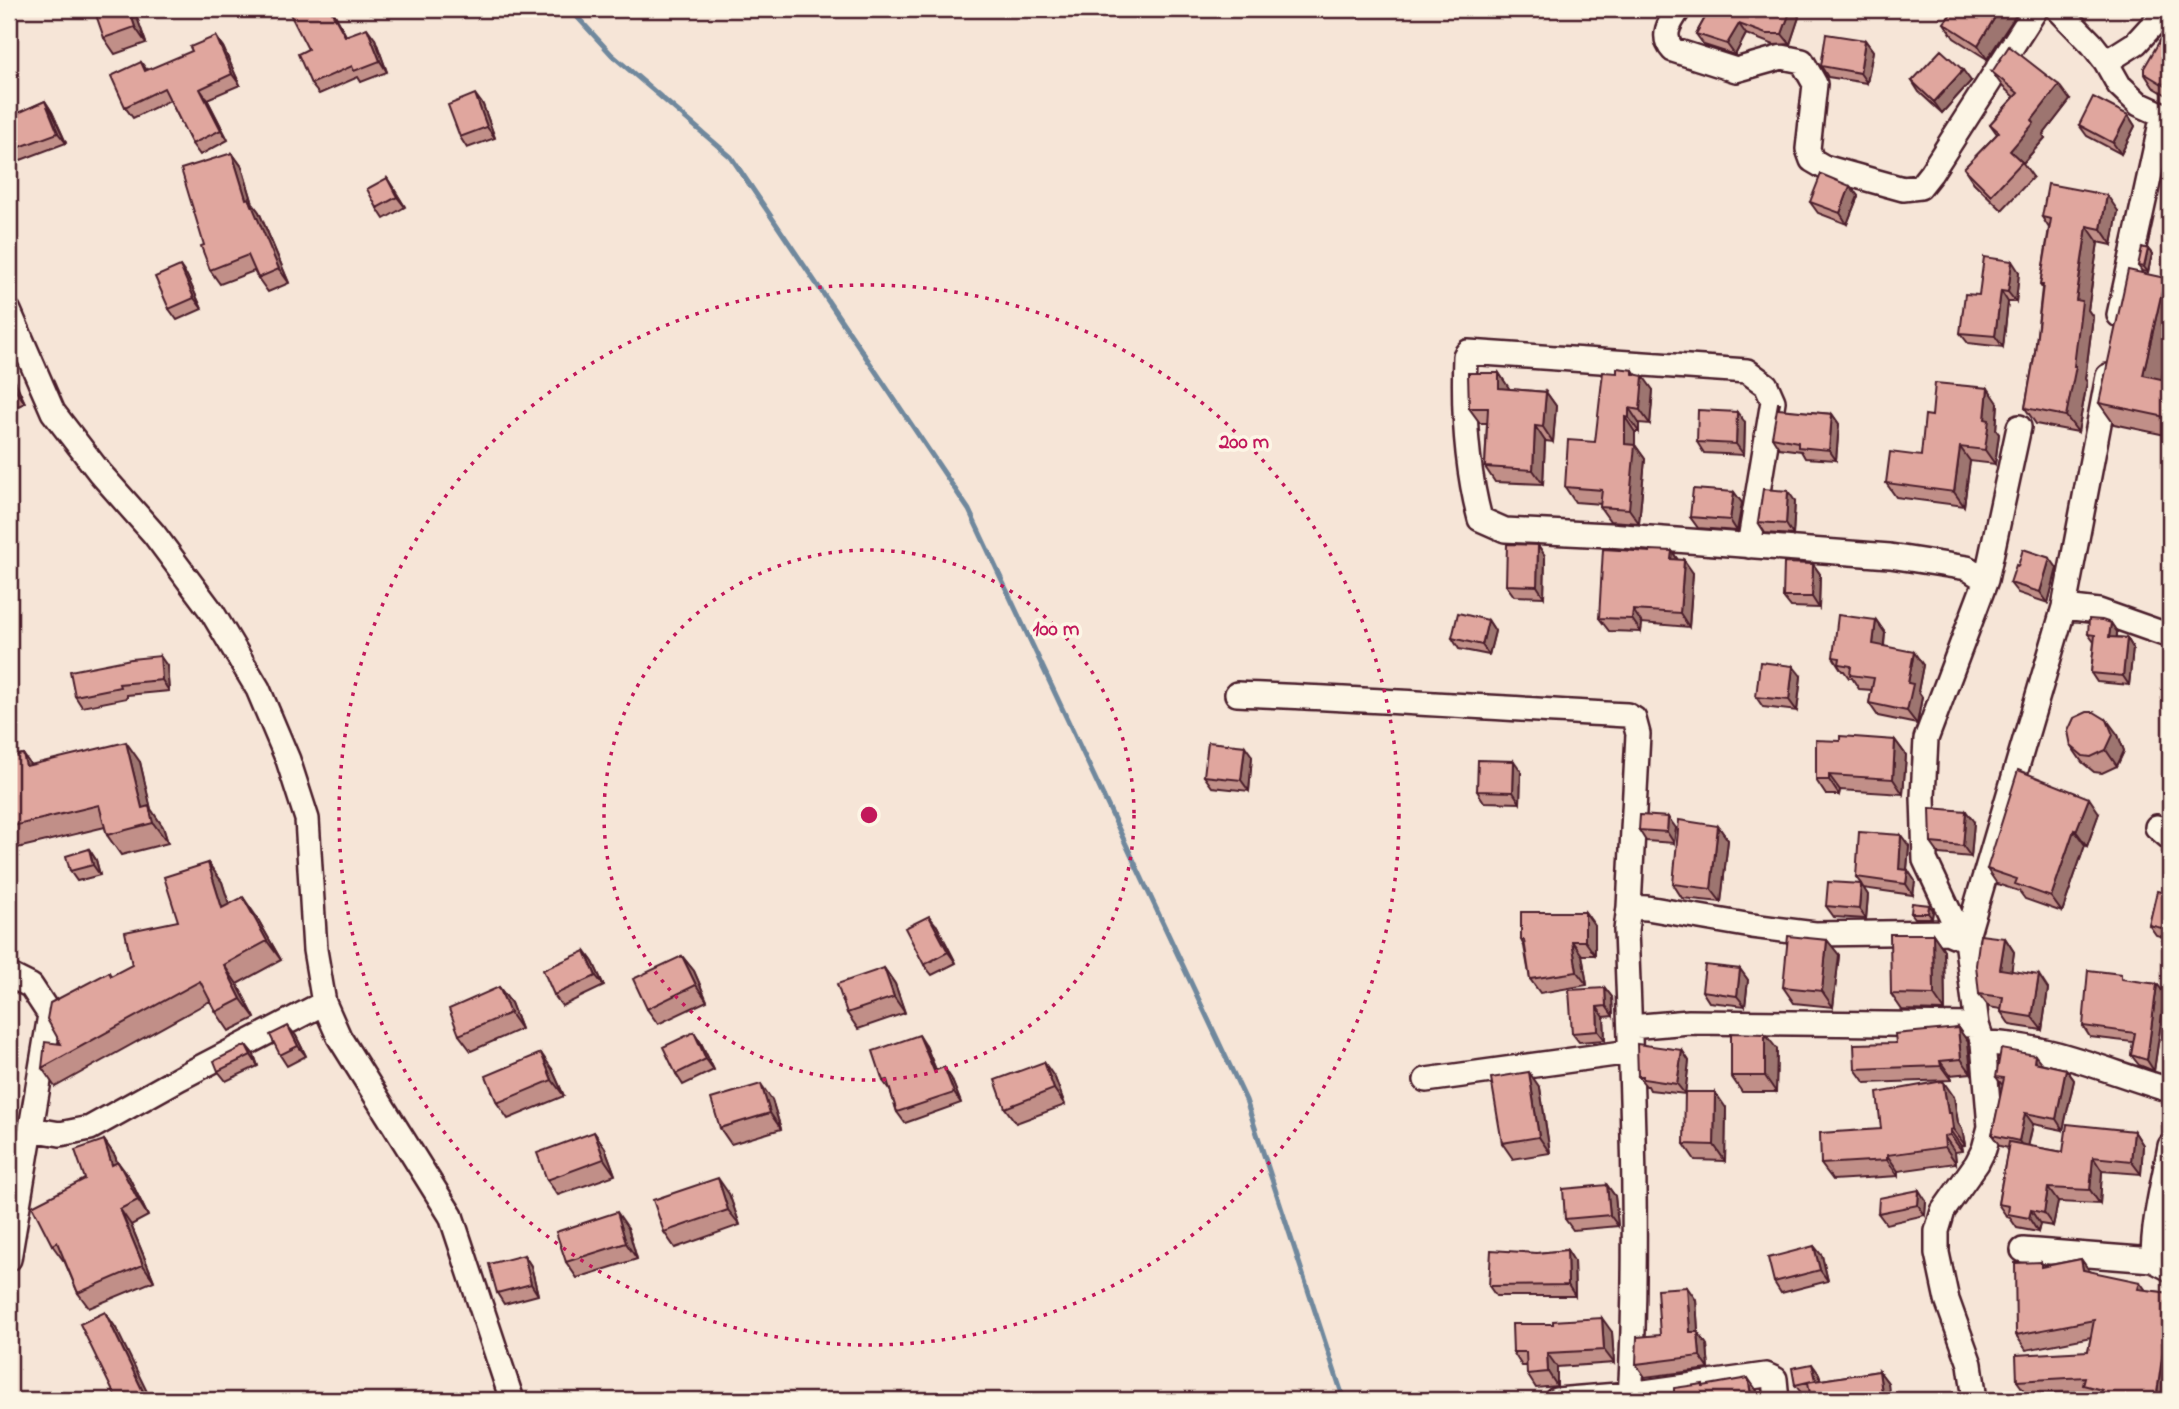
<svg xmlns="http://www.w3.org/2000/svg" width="2179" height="1409" font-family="'Indie Flower',sans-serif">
<rect width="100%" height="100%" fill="#f6e5d7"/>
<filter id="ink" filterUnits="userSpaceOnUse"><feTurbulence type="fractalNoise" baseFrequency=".0143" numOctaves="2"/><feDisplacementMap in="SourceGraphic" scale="14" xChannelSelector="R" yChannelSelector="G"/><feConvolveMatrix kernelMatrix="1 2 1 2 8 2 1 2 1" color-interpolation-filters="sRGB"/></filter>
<g filter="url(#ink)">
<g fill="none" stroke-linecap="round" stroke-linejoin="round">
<!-- stream -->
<path stroke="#6f889d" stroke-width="5" d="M570 9 612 55 731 157 969 510 1246 1100 1344 1400"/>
<defs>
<path id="minor" d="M1679 9C1670 22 1660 36 1673 50L1736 70 1782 57 1802 61 1815 84 1808 149 1812 160 1824 167 1903 189 1920 187 1931 173 2036 9
M2058 9 2092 44 2106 62 2119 85 2139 104 2170 118
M2106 62 2136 43 2167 9
M9 311 53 412 100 473 154 534 212 612 258 689 288 760 307 819 315 950 324 1003 339 1037 451 1216 512 1400
M2119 315 2163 114
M1749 546 1773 401 1766 385 1747 371 1468 352 1465 356C1463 411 1466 466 1480 519L1505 530 1609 535 1890 556 1967 568 1986 580
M2064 607 2099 611 2170 636
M1237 694C1367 699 1497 708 1627 715L1634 719 1638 734 1629 907
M2157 827 2170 838
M1961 937 1925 860 1923 797 1926 739 1986 580 2019 427
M9 975 31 986 50 1015 9 1259
M1630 1027 1689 1022 1977 1025
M1983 1043C2049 1044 2108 1072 2170 1090
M1426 1080 1630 1052
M31 1129 60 1134 90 1128 180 1078 324 1003
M2170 1146C2163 1184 2153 1221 2153 1260L2170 1269
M2023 1250 2153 1260
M1556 1400 1630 1394 1766 1375 1775 1379 1777 1400
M1630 1400C1639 1244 1632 1086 1626 930L1629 907 1647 908 1752 926 1815 934 1947 932 1966 940
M1975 1400 1970 1364 1947 1300 1937 1253V1231L1943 1211 1977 1163 1984 1149 1990 1127 1983 1043 1977 1025 1966 940 2064 607 2108 376"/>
</defs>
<!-- minor casing -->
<use href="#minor" stroke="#4a1f2b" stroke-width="28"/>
<!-- minor -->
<use href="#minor" stroke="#fcf5e5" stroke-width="23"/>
</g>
<!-- wall -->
<path fill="#c18f88" stroke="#4a1f2b" stroke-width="2" d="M134 9 146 43 115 54 104 38Z
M332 9 346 36 375 39 387 72 361 82 358 77 319 94 311 84 308 49Z
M366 9H381L370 14Z
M1710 9 1799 17 1790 44 1774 45 1746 34 1735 55 1704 45 1696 34Z
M1955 9H2020L1987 59 1954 38 1944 23Z
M2170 23V97L2153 87 2144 73Z
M1865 40 1873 51 1867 83 1828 77 1821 66Z
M223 47 240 85 207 99 228 140 200 155 192 144 170 100 133 118 125 107 141 62 147 70Z
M1992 72 2070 100 2043 135 2045 138 2023 163 2033 177 2002 210 1974 183 1964 168 1997 134 1990 124 2014 97 2003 87Z
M1912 81H1971L1942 113 1919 92Z
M45 101 52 112 66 143 10 164 9 163V117Z
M483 105 495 138 467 148 460 137Z
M2128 115 2135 126 2121 154 2087 136 2079 125Z
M232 153 242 167 253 204 259 212 289 283 268 292 258 278 254 271 220 284 210 270 204 245Z
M387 178 394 189 405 207 384 219 377 208Z
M1850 186 1858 196 1847 224 1818 213 1810 202Z
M2118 211 2112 245 2098 242 2088 310 2093 317 2085 379 2087 382 2078 432 2036 424 2025 408 2035 352 2042 288 2040 285 2049 228 2042 217Z
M2148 249 2152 254 2148 272 2142 271 2138 266Z
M2019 272 2016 302H2008L2003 347 1968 343 1960 333 1979 295Z
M187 276 202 309 177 320 169 309Z
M9 370 25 403 9 410Z
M1499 373 1509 389 1546 392 1556 406 1553 442 1545 441 1543 484 1495 482 1485 467 1487 423H1480L1469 408Z
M1637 375 1653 390 1650 424 1639 423V432H1635V445L1645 459 1639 523 1610 521 1600 507 1601 504 1575 502 1565 487 1595 442Z
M2162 379 2170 381V436L2114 424 2099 403Z
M1998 403 1996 430 1999 434 1995 464 1970 461 1964 506 1896 497 1886 483 1921 456 1932 416Z
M1784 410 1832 414 1839 424 1836 460 1805 458 1801 451 1779 448 1772 437Z
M1745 422 1744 455 1704 453 1697 442Z
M1734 492 1742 503 1737 531 1698 528 1690 517Z
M1795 501 1793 535 1765 533 1758 522Z
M1538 545 1545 556 1544 597 1514 596 1506 585Z
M1672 551 1678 560 1693 573 1689 627 1642 623 1641 632 1609 631 1599 618 1650 552Z
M1813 564 1820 574 1819 608 1791 607 1783 597Z
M2057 568 2048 603 2018 593 2010 583Z
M1488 620 1495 631 1489 655 1459 649 1452 638Z
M1876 620 1885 633 1884 646 1923 665 1918 691 1922 697 1917 724 1878 716 1869 703 1872 690 1859 689 1852 678H1849L1844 671H1842L1833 657Z
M2111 623 2117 632V637L2127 638 2133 648 2129 685 2097 682 2091 673 2094 642 2088 634Z
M160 656 167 666 169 691 127 695V698L82 707 75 696Z
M1801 676 1797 711 1763 707 1756 697Z
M2118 735 2124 751 2117 766 2102 773 2094 772 2082 762 2071 746Z
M1895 740 1906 755 1903 794 1840 790 1839 795H1826L1816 780 1840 741Z
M23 754 30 765 140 762 151 810 163 827 168 843 121 855 107 835 105 827 9 850V757Z
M1252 756 1249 791 1212 787 1204 776Z
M1521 771 1520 803 1484 802 1477 791Z
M2099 813 2087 846 2085 845 2062 912 2025 899 2019 891 1997 884 1987 869Z
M1974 822 1971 857 1939 854 1931 843Z
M1718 826 1728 840 1721 902 1682 898 1673 884Z
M1676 828 1674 843 1646 841 1639 830Z
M1909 846 1907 870 1915 881 1913 895 1863 888 1868 895 1866 919 1834 917 1826 906 1861 884 1856 877Z
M89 849 96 860 100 875 77 881 70 871Z
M208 863 222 882 229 904 256 916 281 960 237 984 255 1018 229 1031 216 1012 210 1001 55 1087 42 1068 61 1044 132 965 178 921Z
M2170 894V939L2156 935 2149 925Z
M1929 905 1933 910 1932 918H1915L1911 913Z
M1585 912 1595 926V955H1582L1587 985 1540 993 1530 979 1524 946 1521 940Z
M937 926 956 963 932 975 924 965Z
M1933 934 1944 950 1945 1011 1902 1010 1891 994Z
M2005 938 2014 952 2011 971 2048 989 2042 1030 2010 1025 2001 1012V1009L1989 1007 1979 994Z
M1827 940 1839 955 1833 1007 1794 1003 1783 987Z
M585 951 593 962 604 986 562 1006 554 995Z
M682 956 694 971 707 1001 658 1024 647 1009Z
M884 968 895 984 905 1013 858 1029 847 1013Z
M1740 969 1748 980 1745 1006 1709 1002 1702 991Z
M2125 980 2157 984 2165 994 2154 1071 2139 1065 2131 1055 2133 1042 2090 1037 2083 1026Z
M499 987 511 1003 521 1029 471 1051 459 1035Z
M1605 988 1612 997 1613 1016 1604 1017 1605 1040 1579 1042 1572 1033Z
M1958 1028 1968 1042 1971 1073 1950 1075 1951 1080 1865 1083 1855 1069 1896 1043Z
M694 1032 701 1043 714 1070 683 1085 676 1074Z
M296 1036 306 1056 287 1066 280 1055Z
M246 1045 254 1055 258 1066 226 1081 218 1071Z
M926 1046 936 1070 951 1078 961 1103 905 1123 897 1112 891 1092 883 1081Z
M1777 1049 1776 1092H1742L1731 1076Z
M1682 1050 1689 1061 1685 1094 1650 1090 1648 1086H1646L1638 1076Z
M2041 1064 2066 1069 2074 1080 2063 1130 2033 1124 2028 1146 2063 1152 2134 1131 2143 1145 2141 1174 2102 1171 2100 1204 2058 1202 2053 1226 2040 1224 2038 1232 2017 1228 2010 1218 2007 1217 1998 1204 2008 1148 2000 1146 1992 1135 2003 1086 1996 1077Z
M552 1069 564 1096 508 1119 497 1103Z
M1055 1078 1065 1105 1016 1123 1005 1108Z
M1540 1088 1550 1153 1513 1159 1502 1143Z
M1954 1097 1958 1123 1962 1129 1965 1145 1961 1146 1962 1151 1955 1152 1956 1163 1898 1171V1176L1833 1180 1821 1164 1881 1129Z
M772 1100 781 1129 731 1144 720 1128Z
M1726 1108 1725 1161 1695 1160 1684 1144Z
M594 1132 605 1148 615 1175 558 1195 547 1180Z
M104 1140 115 1156 117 1162 129 1177 148 1216 131 1225 154 1281 89 1308 78 1293 64 1260H63L52 1245Z
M1607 1185 1615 1196 1618 1226 1573 1230 1565 1219Z
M729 1194 740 1225 675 1248 664 1232Z
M1926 1201 1925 1215 1886 1224 1878 1213Z
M628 1228 637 1259 577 1278 566 1262Z
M1814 1246 1822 1256 1828 1281 1781 1293 1774 1282Z
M1567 1250 1574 1261 1575 1296H1496L1489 1286 1537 1253Z
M524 1255 531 1266 538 1295 504 1304 497 1293Z
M2081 1259 2089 1271 2145 1290 2170 1293V1384L2168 1400H2097L2093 1399 2088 1391 2027 1395 2017 1381 2088 1351 2091 1337 2026 1350 2016 1335 2041 1262 2044 1266Z
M1696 1300 1698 1332 1707 1345 1709 1369 1645 1377 1636 1364 1660 1335Z
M1612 1332 1614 1363 1557 1367V1386L1536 1388 1527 1374V1366H1522L1513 1352Z
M1879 1371 1888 1383 1803 1395 1795 1385 1819 1374 1821 1380Z"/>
<!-- shaded-wall -->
<path fill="#9d746f" stroke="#4a1f2b" stroke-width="2" d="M129 9H134L146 43 135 27Z
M330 9H332L352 47 345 36Z
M1791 9H1793L1799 17 1790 44 1782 34Z
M2000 9H2020L1987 59 1978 45Z
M1739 24 1746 34 1735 55 1727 44Z
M367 28 375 39 387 72 380 61Z
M216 36 223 47 240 85 232 74Z
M1865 40 1873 51 1867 83 1860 73Z
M1963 70 1971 81 1942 113 1934 102Z
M2059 85 2070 100 2043 135 2045 138 2023 163 2010 151 2032 120Z
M200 89 207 99 228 140 221 130Z
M475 94 483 105 495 138 487 127Z
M45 101 52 112 66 143 58 133Z
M2128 115 2135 126 2121 154 2113 143Z
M232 153 242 167 253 204 259 212 289 283 279 269 246 199Z
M387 178 394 189 405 207 397 197Z
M1850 186 1858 196 1847 224 1840 213Z
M2107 195 2118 211 2112 245 2101 229Z
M2087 226 2098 242 2088 310 2093 317 2085 379 2087 382 2078 432 2066 416 2074 366 2076 300Z
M2148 249 2152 254 2148 272 2144 267Z
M2012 261 2019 272 2016 302 2008 292Z
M180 266 187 276 202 309 194 298Z
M2165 278 2170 286V341L2158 396 2143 375Z
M2001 291 2008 302 2003 347 1995 336Z
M9 370 12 374 25 403 17 392 9 374Z
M1633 370 1642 383 1643 376 1653 390 1650 424 1640 410 1633 374Z
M1499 373 1509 388V402L1499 388Z
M1988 388 1998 403 1996 430 1999 434 1995 464 1985 450V419Z
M1546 392 1556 406 1553 442 1543 427Z
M1629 408 1639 423V432L1629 418Z
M1737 412 1745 422 1744 455 1736 444Z
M1832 414 1839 424 1836 460 1829 450Z
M1625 417 1635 432V446V445L1645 459 1639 523 1629 509 1625 444Z
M1535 426 1545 441 1543 484 1533 470Z
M1960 447 1970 461 1964 506 1954 492Z
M1788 491 1795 501 1793 535 1786 524Z
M1734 492 1742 503 1737 531 1730 520Z
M1538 545 1545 556 1544 597 1537 586Z
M1672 551 1681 565 1671 559Z
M2050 558 2057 568 2048 603 2040 592Z
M1684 560 1693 573 1689 627 1680 613Z
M1813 564 1820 574 1819 608 1812 597Z
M1633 610 1642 623 1641 632 1632 619Z
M1488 620 1495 631 1489 655 1482 645Z
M1876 620 1885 633 1882 657 1873 644Z
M2111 623 2117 632 2116 646 2109 637Z
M2127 638 2133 648 2129 685 2123 676Z
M1914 652 1923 665 1918 691 1922 697 1917 724 1907 711 1908 683Z
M160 656 167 666 169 691 162 680Z
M1793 666 1801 676 1797 711 1789 700Z
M2107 720 2118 735 2124 751 2117 766 2106 750Z
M1895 740 1906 755 1903 794 1893 779Z
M126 742 140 762 151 809 163 827 168 843 142 808Z
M1245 746 1252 756 1249 791 1241 780Z
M23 754 37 774 26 766Z
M1514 761 1521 771 1520 803 1513 792Z
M1829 775 1840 790 1839 795 1829 780Z
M2089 798 2099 813 2087 846 2076 831Z
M1966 811 1974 822 1971 857 1963 846Z
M1668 817 1676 828 1674 843 1667 832Z
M1718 826 1728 840 1721 902 1711 889Z
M2074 830 2085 845 2062 912 2051 897Z
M1901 835 1909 846 1906 879 1899 869Z
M89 849 96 860 100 875 93 865Z
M208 863 222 882 236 927 222 908Z
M1908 870 1915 881 1913 895 1906 884Z
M1861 884 1868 895 1866 919 1859 909Z
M243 897 256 916 281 960 267 941Z
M1929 905 1933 910 1932 918 1928 913Z
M1585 912 1595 926V955L1585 941Z
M929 916 937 926 956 963 948 952Z
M1933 934 1944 950 1945 1011 1934 995Z
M2005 938 2014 952 2010 982 2000 969Z
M1827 940 1839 955 1833 1007 1822 991Z
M1572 941 1582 955 1587 985 1577 972Z
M585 951 593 962 604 986 596 976Z
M682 956 694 971 707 1001 696 985Z
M224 965 237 984 255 1018 241 999Z
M884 968 895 984 905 1013 894 997Z
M1740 969 1748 980 1745 1006 1737 996Z
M2039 975 2048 989 2042 1030 2032 1017Z
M2157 984 2165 994 2154 1071 2147 1060Z
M499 987 511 1003 521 1029 510 1013Z
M1605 988 1612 997 1613 1016 1606 1006Z
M1597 1007 1604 1017 1605 1040 1598 1031Z
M288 1026 296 1036 306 1056 298 1046Z
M1958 1028 1968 1042 1971 1073 1961 1059Z
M694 1032 701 1043 714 1070 706 1059Z
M1765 1034 1777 1049 1776 1092 1765 1076Z
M919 1035 926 1046 941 1082 934 1071Z
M246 1045 254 1055 258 1066 251 1055Z
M1682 1050 1689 1061 1685 1094 1677 1084Z
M541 1053 552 1069 564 1096 552 1080Z
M2035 1055 2043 1065 2034 1062Z
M1940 1061 1950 1075 1951 1080 1941 1066Z
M1044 1062 1055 1078 1065 1105 1054 1089Z
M944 1067 951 1078 961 1103 954 1093Z
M2066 1069 2074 1080 2063 1130 2056 1119Z
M1529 1072 1540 1088 1550 1153 1539 1137Z
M1943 1081 1954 1097 1958 1123 1962 1129 1965 1145 1953 1129 1948 1113Z
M761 1084 772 1100 781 1129 770 1113Z
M1715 1092 1726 1108 1725 1161 1714 1145Z
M2025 1113 2033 1124 2027 1152 2019 1141Z
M1950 1130 1961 1146 1962 1151 1950 1135Z
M2134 1131 2143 1145 2141 1174 2131 1161Z
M594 1132 605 1148 615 1175 604 1159Z
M1944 1136 1955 1152 1956 1163 1945 1147Z
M104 1140 115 1156 123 1181 112 1165Z
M1887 1155 1898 1171V1176L1887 1160Z
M2093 1157 2102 1171 2100 1204 2090 1190Z
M118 1162 129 1177 148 1216 138 1200Z
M718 1178 729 1194 740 1225 728 1210Z
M1607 1185 1615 1196 1618 1226 1610 1215Z
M2048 1188 2058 1202 2053 1226 2044 1213Z
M1919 1190 1926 1201 1925 1215 1918 1205Z
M120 1209 131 1225 154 1281 143 1265Z
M2031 1210 2040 1224 2038 1232 2029 1218Z
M617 1212 628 1228 637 1259 626 1243Z
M1814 1246 1822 1256 1828 1281 1820 1270Z
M1567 1250 1574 1261 1575 1296 1568 1285Z
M524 1255 531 1266 538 1295 531 1284Z
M2081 1259 2091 1273 2083 1270Z
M2140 1282 2150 1296 2138 1289Z
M1687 1287 1696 1300 1699 1345 1690 1332Z
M2170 1295V1328L2167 1323Z
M105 1312 116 1328 151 1400H147Z
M1602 1318 1612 1332 1614 1363 1604 1350Z
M1698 1332 1707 1345 1709 1369 1700 1356Z
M2164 1344 2170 1352V1384L2168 1400H2156Z
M1547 1353 1557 1367V1386L1548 1372Z
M1812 1364 1819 1374 1823 1391 1816 1380Z
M1879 1371 1888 1383 1890 1400H1883Z
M1748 1378 1757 1391 1759 1400H1752Z"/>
<!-- building -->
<path fill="#e0a69e" stroke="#4a1f2b" stroke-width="2" d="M94 9H129L135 27 104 38Z
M299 9H330L345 36 367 28 380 61 354 71 352 66 311 84 298 54 308 49 290 14Z
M1710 9H1791L1782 34H1766L1739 24 1727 44 1696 34Z
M1955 9H2000L1978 45 1944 23Z
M2170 23V85L2169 88 2144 73V68Z
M1826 34 1865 40 1860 73 1821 66Z
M216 36 232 74 200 89 221 130 192 144 164 88 125 107 111 76 141 62 145 71 192 51 190 47Z
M2009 46 2059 85 2032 120 2034 123 2010 151 2022 162 1991 195 1964 168 1999 132 1990 124 2018 93 1992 72Z
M1941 50 1963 70 1934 102 1912 81Z
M475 94 487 127 460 137 448 105Z
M2093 97 2128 115 2113 143 2079 125Z
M45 101 58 133 9 151V117Z
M232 153 246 199 249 198 279 269 258 278 248 255 210 270 201 246 204 245 181 169Z
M1821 174 1850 186 1840 213 1810 202Z
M387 178 397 197 377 208 367 189Z
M2048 184 2107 195 2101 229 2087 226 2076 300 2082 301 2074 366H2076L2066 416 2025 408 2035 352 2043 285H2040L2051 219 2042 217Z
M2142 247 2148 249 2144 267 2138 266Z
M1984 257 2012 261 2008 292 2001 291 1995 336 1960 333 1965 294 1979 295Z
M180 266 194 298 169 309 155 277Z
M2128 270 2165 278 2143 375 2170 381V418L2099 403Z
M1617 368 1633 370V374L1643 376 1640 410 1629 408V418L1625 417V444L1635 445 1629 509 1600 507 1602 490 1565 487 1568 440 1595 442 1603 372 1617 373Z
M1468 373H1499V388L1546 392 1543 427 1535 426 1533 470 1485 467 1488 408H1469Z
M9 374 17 392 9 396Z
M1935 383 1988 388 1985 419 1989 420 1985 450 1960 447 1954 492 1886 483 1890 452 1921 456 1925 415 1932 416Z
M1778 403H1780L1779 409 1832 414 1829 450 1798 447V442L1772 437Z
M1698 410 1737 412 1736 444 1697 442Z
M1693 489 1734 492 1730 520 1690 517Z
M1763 489 1788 491 1786 524 1758 522Z
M1507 544 1538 545 1537 586 1506 585Z
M1603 549 1650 552V550L1672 551 1671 559 1684 560 1680 613 1633 610 1632 619 1599 618Z
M2023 549 2050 558 2040 592 2010 583 2016 565 2018 566Z
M1784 563 1813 564 1812 597H1783Z
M1458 613 1488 620 1482 645 1452 638Z
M1838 615 1876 620 1873 644 1914 652 1908 683 1913 684 1907 711 1869 703 1874 678 1850 675 1851 666 1839 664 1840 658 1833 657Z
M2089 619 2102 620 2111 623 2109 637 2127 638 2123 676 2091 673 2095 635 2088 634Z
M160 656 162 680 119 684 120 687 75 696 70 671 131 659Z
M1760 662 1793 666 1789 700 1756 697Z
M2087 712H2094L2107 720 2113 735 2106 750 2091 757 2083 756 2071 746 2068 731 2074 718Z
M1840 736 1895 740 1893 779 1829 775V780H1816V740L1840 741Z
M126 742 142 808 149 806 153 823 107 835 99 805 9 827V757L23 754 26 766Z
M1208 742 1245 746 1241 780 1204 776Z
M1478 760 1514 761 1513 792 1477 791Z
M2018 770 2089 798 2076 831 2074 830 2051 897 2015 884 2017 879 1987 869Z
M1930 808 1966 811 1963 846 1931 843Z
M1640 815 1668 817 1667 832 1639 830Z
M1679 820 1718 826 1711 889 1673 884Z
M1859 832 1901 835 1899 869 1908 870 1906 884 1856 877Z
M89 849 93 865 70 871 66 856Z
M208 863 222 908 243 897 267 941 224 965 241 999 216 1012 200 981 42 1068 45 1042 61 1044 47 1019 50 1003 109 972 111 976 132 965 125 932 178 921 164 877Z
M1828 882 1861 884 1859 909 1826 906Z
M2157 891 2170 894V930L2149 925Z
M1912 903 1929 905 1928 913H1911Z
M1521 912H1585V941H1572L1577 972 1530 979 1524 940H1521Z
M929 916 948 952 924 965 905 928Z
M1890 934H1933L1934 995 1891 994Z
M1980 935 2005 938 2000 969 2039 975 2032 1017 2001 1012 2003 997 1979 994 1976 965Z
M1788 936 1827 940 1822 991 1783 987Z
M585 951 596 976 554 995 543 970Z
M682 956 696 985 647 1009 633 979Z
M1705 965 1740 969 1737 996 1702 991Z
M884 968 894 997 847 1013 837 984Z
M2088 970 2121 974V979L2157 984 2147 1060 2131 1055 2135 1033 2083 1026Z
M499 987 510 1013 459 1035 449 1009Z
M1605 988 1606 1006 1597 1007 1598 1031 1572 1033 1569 990Z
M288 1026 298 1046 280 1055 270 1035Z
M1958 1028 1961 1059 1940 1061 1941 1066 1855 1069 1854 1044 1896 1043 1895 1034Z
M694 1032 706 1059 676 1074 663 1047Z
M1731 1033 1765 1034V1076H1731Z
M919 1035 934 1071 944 1067 954 1093 897 1112 887 1080 883 1081 873 1051Z
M1637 1044 1682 1050 1677 1084 1643 1079V1076H1638Z
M246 1045 251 1055 218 1071 214 1061Z
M2001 1049 2035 1055 2034 1062 2066 1069 2056 1119 2025 1113 2019 1141 1992 1135 2004 1078 1996 1077Z
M541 1053 552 1080 497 1103 486 1076Z
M1044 1062 1054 1089 1005 1108 995 1080Z
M1529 1072 1539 1137 1502 1143 1491 1078Z
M1943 1081 1948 1113H1951L1953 1129 1950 1130V1135L1944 1136 1945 1147 1887 1155V1160L1821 1164 1820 1133 1881 1129 1877 1093Z
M761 1084 770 1113 720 1128 711 1099Z
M1685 1092H1715L1714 1145 1684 1144Z
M2067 1124 2134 1131 2131 1161 2093 1157 2090 1190 2048 1188 2044 1213 2031 1210 2029 1218 2008 1214 2009 1206 1998 1204 2009 1142 2063 1152Z
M594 1132 604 1159 547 1180 537 1153Z
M104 1140 112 1165 118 1162 138 1200 120 1209 143 1265 78 1293 57 1242 52 1245 32 1206 85 1179 75 1150Z
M718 1178 728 1210 664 1232 653 1200Z
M1607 1185 1610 1215 1565 1219 1563 1189Z
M1919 1190 1918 1205 1878 1213 1879 1198Z
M617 1212 626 1243 566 1262 556 1232Z
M1814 1246 1820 1270 1774 1282 1768 1258Z
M1491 1250 1537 1253 1567 1250 1568 1285 1489 1286Z
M524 1255 531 1284 497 1293 489 1264Z
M2081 1259 2083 1270 2140 1282 2138 1289 2170 1293 2167 1323H2170V1344H2164L2156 1400H2099L2102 1390 2083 1385 2085 1377 2017 1381 2016 1355 2088 1351 2094 1320 2016 1335 2015 1263 2041 1262V1267Z
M1687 1287 1690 1332H1698L1700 1356 1636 1364 1637 1337 1660 1335 1657 1289Z
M105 1312 147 1400H117L80 1324Z
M1602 1318 1604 1350 1547 1353 1548 1372 1527 1374 1526 1352H1513L1512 1324H1553V1321Z
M1812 1364 1816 1380 1795 1385 1792 1368Z
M1879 1371 1883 1400H1811L1808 1382Z
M1748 1378 1752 1400H1656L1674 1398V1388L1703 1384V1386Z"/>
</g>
<!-- distance rings -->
<g fill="none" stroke="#c2185b" stroke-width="3.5" stroke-dasharray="3.5 7">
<circle cx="869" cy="815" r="265"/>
<circle cx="869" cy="815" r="530"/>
</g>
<circle cx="869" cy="815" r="10" fill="#c2185b" stroke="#fcf5e5" stroke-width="3.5"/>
<g font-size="21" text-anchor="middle" font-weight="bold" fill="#c2185b" stroke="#fcf5e5" stroke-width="7" stroke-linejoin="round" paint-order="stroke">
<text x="1244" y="448">200 m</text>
<text x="1056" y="635">100 m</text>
</g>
<!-- margin -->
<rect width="2179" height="1409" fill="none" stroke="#fcf5e5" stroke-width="35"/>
<rect x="18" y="18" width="2144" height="1374" fill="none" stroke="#4a1f2b" stroke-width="2.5" filter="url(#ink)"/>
</svg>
